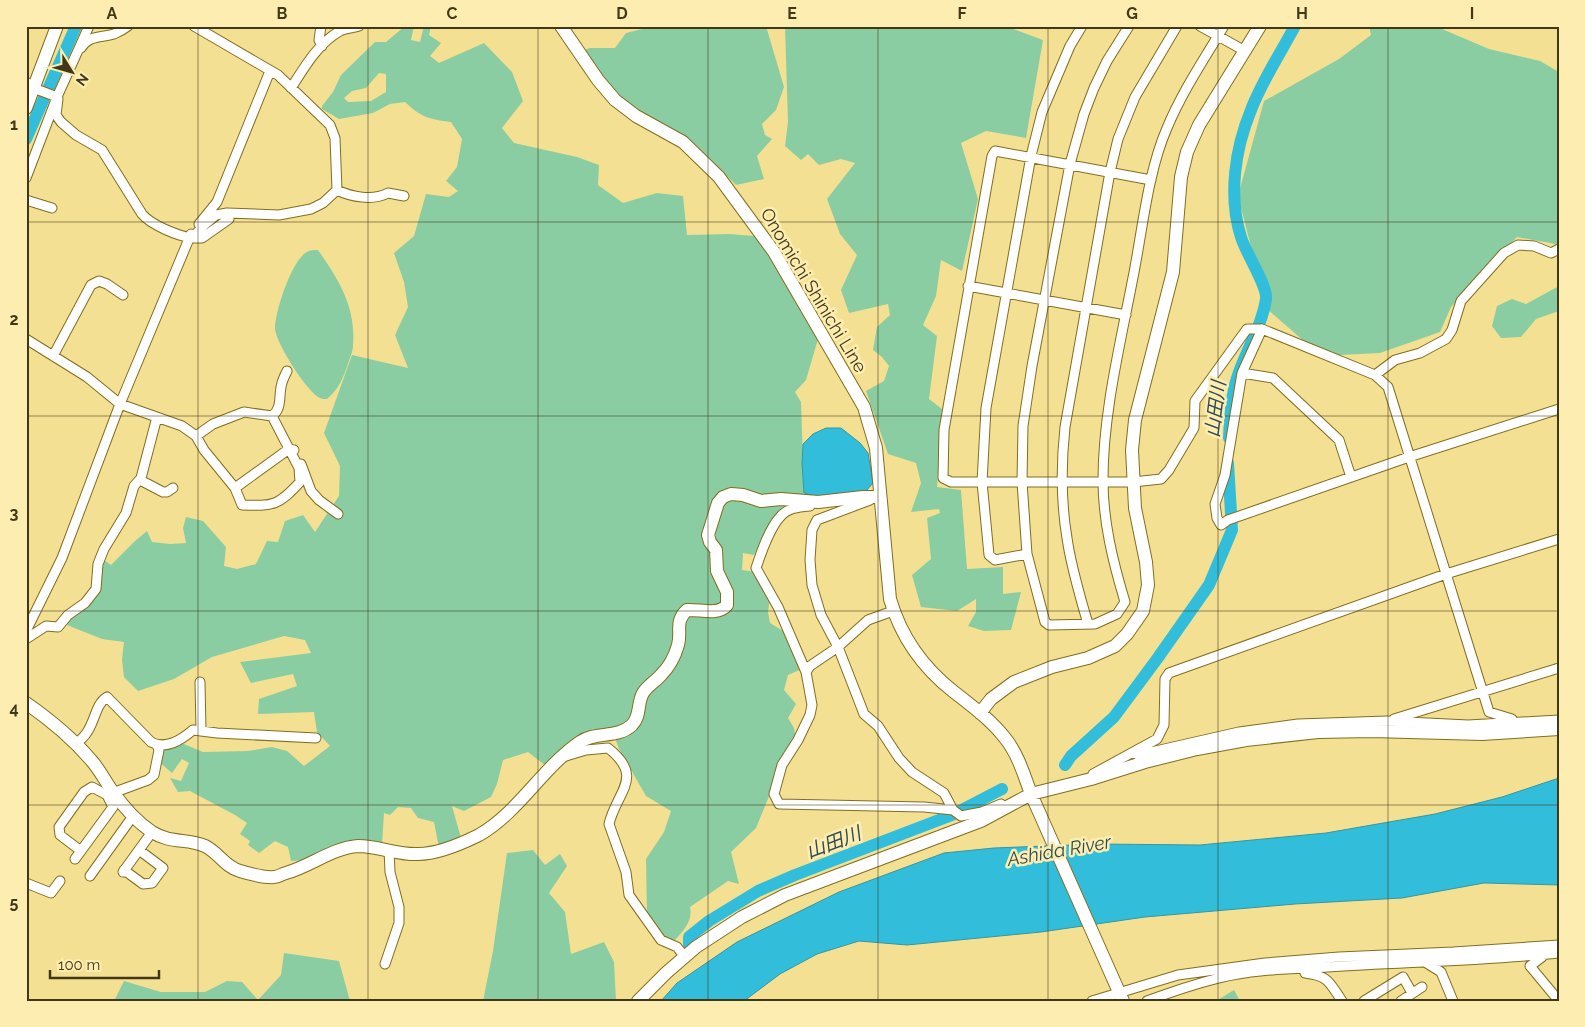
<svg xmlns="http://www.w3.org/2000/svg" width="1585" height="1027" font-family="Raleway,'Noto Sans JP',sans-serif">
<rect width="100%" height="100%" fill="#f4e093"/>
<!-- green -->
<path fill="#8bcda2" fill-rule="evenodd" d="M405 26H414L411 40 420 42 424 26H431L429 35 441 43 430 56 439 63 484 43 512 72 523 101 502 128 514 143 577 157 599 165 598 185 623 203 657 193 683 196 687 235 729 234 754 236 778 269 818 339 806 380 795 392 801 402 804 493 771 524 754 555 743 553 742 570 756 572 770 598 768 612 770 623 785 632 802 669 788 675 784 690 796 704 788 718 794 728 796 741 778 769 770 794 756 828 731 852 739 884 728 881 690 907C693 921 684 930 675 940L666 939 647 916 646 859 664 832 671 811 646 796 619 749 615 738 623 731 600 729 571 741 546 766 528 752 503 760 497 784 491 797 464 811 452 806 461 838 439 848 434 822 418 818 411 808 398 807 390 815 384 813 382 845 308 860 291 861 288 847 275 841 259 853 248 845 250 841 240 834 247 823 235 815 190 791 178 792 170 778 181 781 189 763 182 759 172 773 158 761 165 748 179 742 203 752 248 751 272 747 287 751 304 766 330 746 317 732 314 712 258 714 259 699 297 686 293 674 251 683 240 662 311 653 305 640 284 636 212 657 174 679 138 691 124 677 122 660 124 642 102 639 67 625 74 614 97 594 104 560 111 565 135 541 147 531 152 542 170 544 186 543 183 528 186 517 203 521 226 547 224 566 237 569 256 564 267 541 278 542 285 521 303 515 315 532 339 496 340 466 324 433 352 355 408 368 395 335 408 307 404 282 394 253 414 236 426 194 449 197 458 191 446 181 457 167 462 139 451 122C429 119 422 118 405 102L390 104 373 113 339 119 322 109V106L333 92 341 75 375 42H386ZM379 73 386 74V92L371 101 348 102 344 98 352 91 366 88Z
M644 26H766L784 87 776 110 762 124 765 135 772 139 757 156 764 179 736 185 696 145 632 106 604 82 584 50 590 48H615L626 33 642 29Z
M785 26H1005L1043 40 1026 138 986 131 961 143 978 199 962 271 941 260 936 296 923 325 937 336 929 399 942 409 937 487 961 490 967 569 1003 567V594L1021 592 1011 630 984 631 968 626 976 612V599L957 611 921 607 912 575 931 559 927 518 940 513 939 509 911 512 921 483 916 463 888 454 866 391 884 381 889 366 882 357 873 350 877 327 890 315 888 304 849 313 841 290 857 255 840 234 827 199 855 163 841 159 819 165 808 154 801 160 785 146 788 122Z
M1369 26H1435L1489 49 1540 61 1559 72V254L1555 244 1517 237 1451 307 1440 332 1380 353 1321 356 1267 309 1238 196 1264 101 1339 59 1371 35Z
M318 250C339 280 356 307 353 345 353 352 349 360 347 367 342 380 338 390 327 399 327 399 320 399 320 398 307 392 275 342 275 328 275 312 292 259 307 252 310 250 315 250 318 250Z
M1559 286V311L1536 319 1521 337 1501 338 1492 326 1497 306 1512 299 1526 304Z
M533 850 545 865 560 854 567 866 549 893 565 912 571 954 604 942 614 962 616 1001H483L493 951 507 853Z
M284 953 339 961 350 1001H114L124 981 161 992H205L227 981 242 982 258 1000 281 975Z
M1234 990 1240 1001H1216Z"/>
<!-- water -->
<path fill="#32bedb" stroke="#3696a0" d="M826 428H841L860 443 868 453 873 483 866 491 815 496 804 493 802 463 803 444 813 434Z
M1559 778V885L1484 883 1402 898 1295 904 1145 917 1041 932 907 945 859 941 817 954 780 974 744 1001H661L677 983 737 942 839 892 944 853 994 848 1096 844 1200 845 1326 833 1435 814 1502 797Z"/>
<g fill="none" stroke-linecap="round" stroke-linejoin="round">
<!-- river -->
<path stroke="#32bedb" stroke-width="12" d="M26 139 76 26
M1229 438C1230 418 1231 397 1237 378 1245 352 1262 326 1266 299 1268 286 1245 252 1241 237 1228 196 1235 149 1251 110 1262 81 1280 54 1295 26
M1065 765 1071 756 1114 717 1157 659 1209 585 1232 530 1228 463
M689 944V937L709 921 758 891 795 875 952 815 1002 789"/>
<defs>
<path id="street" d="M321 26 319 40 322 46
M1129 26 1107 61 1094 88 1084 114 1070 164 1032 366 1023 426 1022 482 1027 554 1045 622 1049 625 1095 624 1117 614 1125 602C1113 562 1103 522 1103 480 1103 410 1122 337 1135 267 1143 224 1149 169 1167 128 1182 92 1204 59 1224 26
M1200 26 1245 51
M81 48C89 35 101 38 114 34 119 32 124 29 128 26
M26 82 36 89 57 97 58 99 56 115 61 122 76 135 102 150 142 214C151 225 178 236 192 238L204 225 216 215 227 213 279 215 311 209 323 203 337 190 335 138 330 125 278 75 194 26
M291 88C304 68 318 43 340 31 345 28 353 28 359 26
M26 178 57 97 89 26
M1151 180 995 151 992 156 944 430 943 478 951 482H1133L1161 479 1169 470 1194 428 1195 401 1247 329H1262L1375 375 1388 387 1489 712 1512 719 1513 723
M337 190C351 197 373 201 388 193L404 196
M26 200 52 208
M199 224 217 202 270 71
M192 238H202L229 219
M968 286 1126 315
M1262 329 1242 373 1225 475 1215 504 1217 518 1221 525 1228 520 1409 457 1559 409
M26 339 87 377 120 404 182 426 196 436 213 424 244 412 272 416 299 468 300 482C278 506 274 506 242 505L235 488 204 450 196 436
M53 356 91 285 99 281 107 284 123 295
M1242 373 1273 378 1339 440 1351 477
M1375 375 1395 360 1420 353 1446 339 1452 330 1461 301 1504 253 1518 245 1534 246 1551 253 1559 249
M272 416C283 408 278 395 282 383 283 379 285 375 287 371
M301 464 311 491 319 500 338 514
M140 480 163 492H167L173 488
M235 488 289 449 294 450
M870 500 817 520 812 530 810 560 812 585 821 615 838 647 864 714 878 726 899 758 912 772 944 793 953 810 961 816 982 812 1001 804 1006 808
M1027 554 995 560 989 555 982 482 986 408 1031 156 1042 112 1070 46 1082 26
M893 611 868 620 838 647 810 666 806 672 812 705 810 715 798 740 782 765 774 794 779 804 924 807 953 810
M1088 624C1080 596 1071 567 1067 538 1061 502 1061 464 1065 427L1110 172 1118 139 1135 97 1177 26
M26 631 62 558 120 404 191 234
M26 639 46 626 58 627 68 615 85 603 96 589 98 564 104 549 126 513 134 486 141 478 157 417
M806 672 778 607 756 568C761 553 769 529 780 517 787 508 799 507 810 506
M200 682 201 730
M1394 719 1559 668
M75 744C97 730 92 706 107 697L151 742C166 750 181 740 193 730L217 733 316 738
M1133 752 1138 755 1239 732 1298 724 1387 721 1468 725 1559 720
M566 756 586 750 608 748C645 777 617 791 609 824L626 872 629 895 661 940 677 947 685 957
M1093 774 1157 739 1164 725 1165 679 1169 673 1446 574 1559 539
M81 851 60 835 59 827 84 792 92 787 107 795
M75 859 113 807 107 795 148 780 154 775 159 750 157 745
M124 870 143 884 152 883 163 868 139 850
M123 872 152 832
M90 876 133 816
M26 883 51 893 60 881
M1543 955 1542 957 1530 966 1559 1001
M1425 962 1441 972 1453 1001
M385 964 399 923V907L390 872 389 850
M1305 973C1329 976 1329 982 1342 1001
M1092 1001 1178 975 1265 963 1339 957 1453 952 1559 945
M1147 1001C1171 992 1195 984 1219 978 1254 969 1293 969 1328 967 1405 962 1482 961 1559 953
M1364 1001 1403 977 1412 993
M1401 1001 1422 987"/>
<path id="secondary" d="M561 26 598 80 615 100 636 116 683 142 719 177 774 252 864 407 876 448 890 599C901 637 922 667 954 692 972 706 991 720 1005 738 1018 754 1024 775 1031 794L1123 1001
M26 108 57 26
M26 703C49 719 73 739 91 760 100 770 105 781 113 792 123 806 137 822 152 832 171 844 187 838 205 846 218 852 225 867 240 871 250 874 264 878 274 877 278 877 282 874 286 873 311 866 332 848 358 846 378 846 398 855 418 854 438 854 461 844 479 835 519 812 542 768 580 742 596 731 617 739 632 725 641 716 637 703 643 693 648 685 655 682 661 675 669 667 675 656 678 645 682 631 674 622 687 610 700 609 718 616 727 605V592L717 571 716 550 710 542 708 535 718 503 723 497 731 494 743 495 761 501 781 499 818 502 863 497H880
M980 713 991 699 1014 682 1052 667 1088 658 1115 646 1127 634 1143 611 1148 585 1146 562 1135 508 1132 450 1135 420 1173 272 1181 177 1187 152 1199 125 1260 26
M638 1001 666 973 696 947 742 917 785 895 981 821 1031 794 1091 779 1145 762 1197 749 1246 740 1318 732 1372 731 1482 734 1559 729"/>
</defs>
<!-- street casing -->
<use href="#street" stroke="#816e1e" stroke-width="11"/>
<!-- secondary casing -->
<use href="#secondary" stroke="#816e1e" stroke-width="14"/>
<!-- street -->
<use href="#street" stroke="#fff" stroke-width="9"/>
<!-- secondary -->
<use href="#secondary" stroke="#fff" stroke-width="12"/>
</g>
<!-- grid -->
<path fill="none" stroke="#403818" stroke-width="1" stroke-opacity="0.55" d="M198 26V1001M368 26V1001M538 26V1001M708 26V1001M878 26V1001M1048 26V1001M1218 26V1001M1388 26V1001M26 222H1559M26 416H1559M26 611H1559M26 805H1559"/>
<g text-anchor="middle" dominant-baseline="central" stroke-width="5" stroke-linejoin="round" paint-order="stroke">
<!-- street labels -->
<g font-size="18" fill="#403818" stroke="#fdedb1">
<text transform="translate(814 290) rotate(59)">Onomichi Shinichi Line</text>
</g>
<!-- water labels -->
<g font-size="19" font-style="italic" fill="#304c53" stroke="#fdedb1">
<text transform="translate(1215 409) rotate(-83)">山田川</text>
<text transform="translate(833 842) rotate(-21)">山田川</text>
<text transform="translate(1059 850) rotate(-10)">Ashida River</text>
</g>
</g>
<!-- border -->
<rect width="1585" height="1027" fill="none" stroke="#fdedb1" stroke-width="55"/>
<!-- north arrow -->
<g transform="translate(72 72) rotate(127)" stroke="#fdedb1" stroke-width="4" paint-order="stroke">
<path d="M0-4L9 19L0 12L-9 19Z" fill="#403818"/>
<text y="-8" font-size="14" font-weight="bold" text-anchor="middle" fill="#403818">N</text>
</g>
<!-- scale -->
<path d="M50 970v8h109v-8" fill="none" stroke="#403818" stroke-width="2.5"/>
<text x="58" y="970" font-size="15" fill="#403818" stroke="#fdedb1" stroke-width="4" paint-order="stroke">100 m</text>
<rect x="28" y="28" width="1530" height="972" fill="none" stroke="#403818" stroke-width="2"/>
<g font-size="16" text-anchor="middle" font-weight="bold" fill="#403818">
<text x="112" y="19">A</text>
<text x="282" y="19">B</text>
<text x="452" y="19">C</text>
<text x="622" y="19">D</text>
<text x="792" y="19">E</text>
<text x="962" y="19">F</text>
<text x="1132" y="19">G</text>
<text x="1302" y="19">H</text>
<text x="1472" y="19">I</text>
<text x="14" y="130">1</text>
<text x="14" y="325">2</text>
<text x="14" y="519">3</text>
<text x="14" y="714">4</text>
<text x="14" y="908">5</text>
</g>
</svg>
